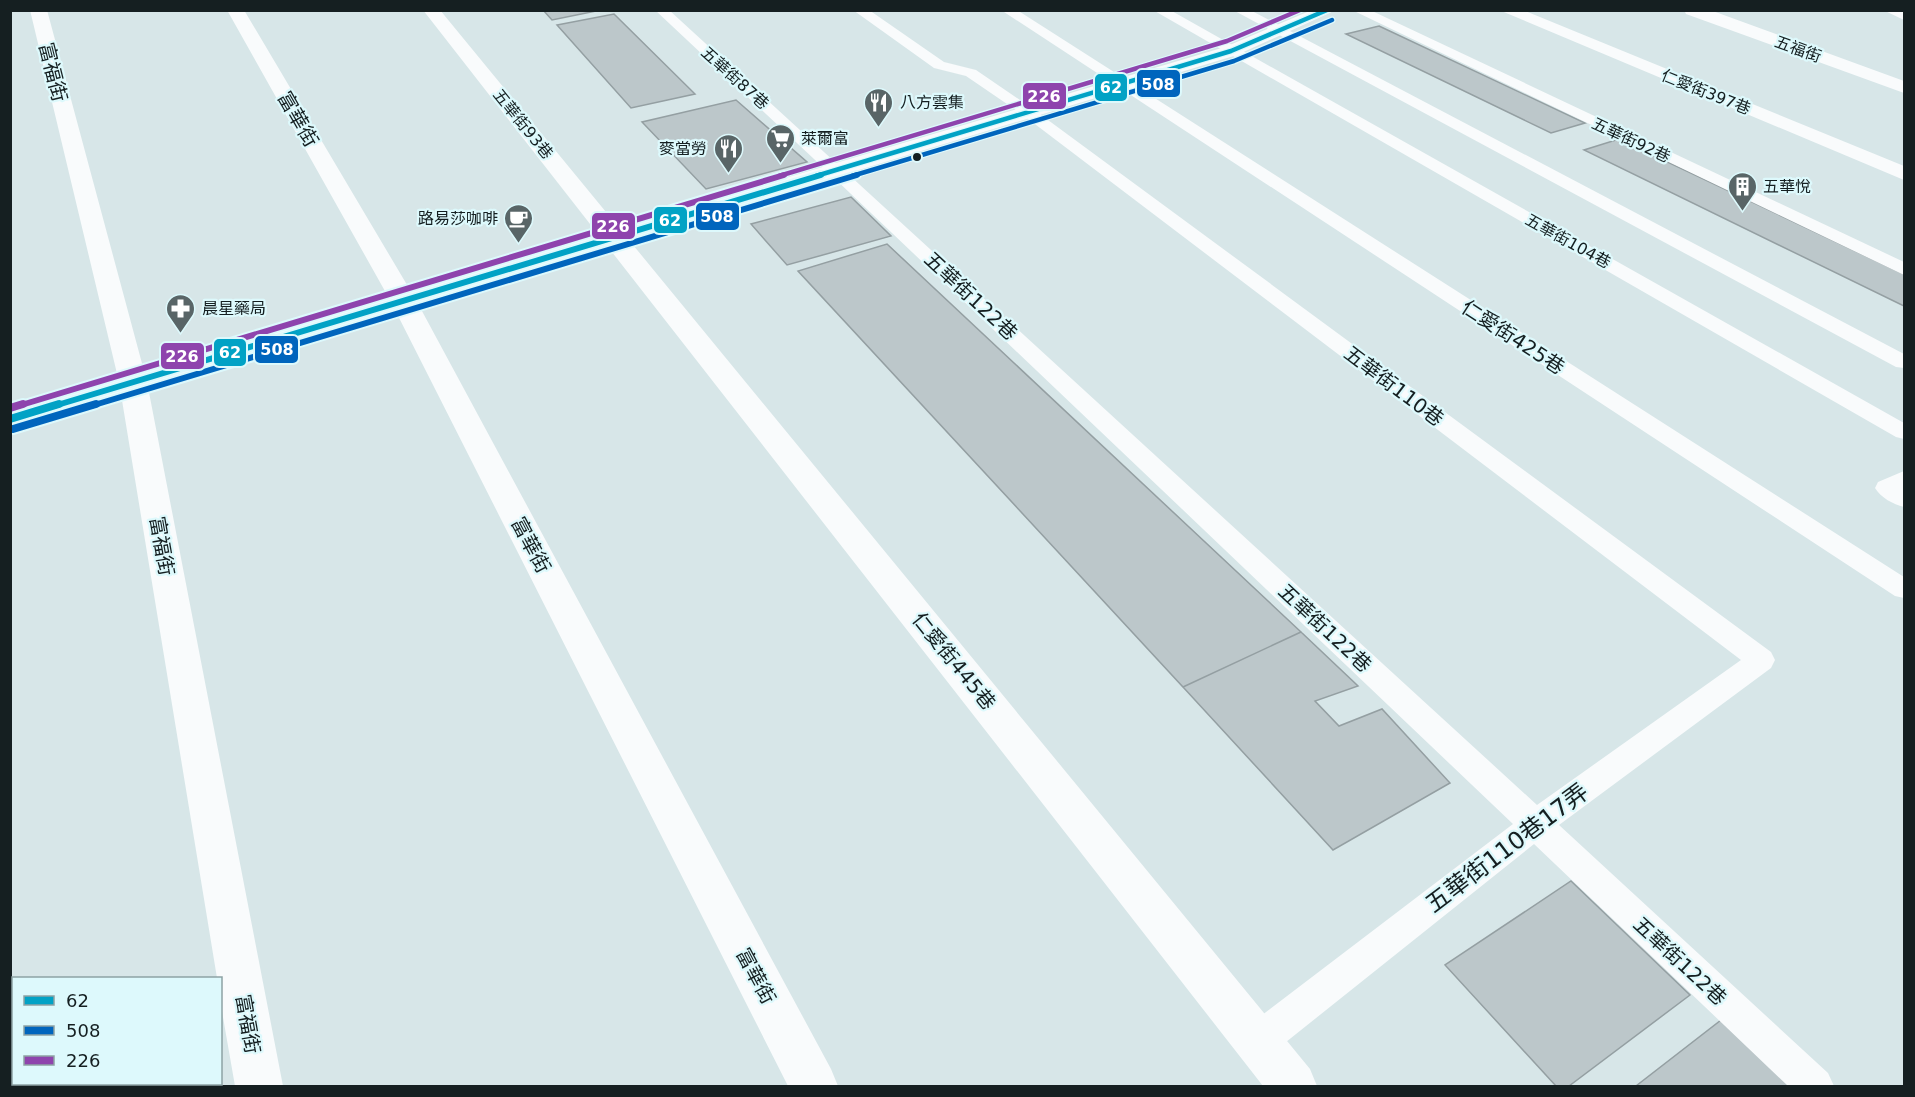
<svg xmlns="http://www.w3.org/2000/svg" width="1915" height="1097" font-family="'DejaVu Sans','Noto Sans TC',sans-serif">
<rect width="100%" height="100%" fill="#d7e6e8"/>
<!-- building -->
<path fill="#bcc7ca" stroke="#949fa2" stroke-width="1.5" d="M543 10H601L552 20Z
M614 14 695 94 631 108 557 25Z
M1379 26 1585 123 1551 133 1346 34Z
M736 100 807 162 706 189 642 122Z
M1619 139 1904 274V306L1584 150Z
M851 197 891 236 787 265 751 224Z
M887 244 1301 632 1183 687 798 271Z
M1301 632 1358 686 1315 701 1339 726 1382 709 1450 783 1333 850 1183 687Z
M1571 881 1690 995 1569 1086H1556L1445 965Z
M1725 1017 1800 1086H1636Z"/>
<g fill="none" stroke-linecap="round" stroke-linejoin="round">
<!-- lane -->
<path fill="#f9fbfc" fill-rule="evenodd" d="M655 10H669L1537 805 1741 660 1023 115 966 76 934 68 853 10H869L944 62 976 70 1033 109 1771 652 1775 660 1771 668 1559 825 1828 1073 1834 1086H1788L1534 844 1271 1054 1258 1059 1245 1054 1240 1041 1245 1028 1513 824 830 174Z
M1001 10H1017L1904 577V598L1895 596Z
M1153 10H1170L1904 423V439L1896 437Z
M1233 10H1250L1904 354V368L1896 367Z
M1352 10H1370L1904 262V275Z
M1904 471V507C1893 504 1881 498 1875 488L1878 482Z"/>
<!-- street -->
<path fill="#f9fbfc" fill-rule="evenodd" d="M30 10H47L147 382 283 1086H235L220 1000V978H217L119 382Z
M227 10H244L416 300 831 1069 838 1086H788L390 300Z
M423 10H440L1310 1069 1317 1086H1263Z
M1499 10H1523L1904 166V180Z
M1684 10H1710L1904 81V93L1686 14Z
M1883 10H1904V20Z"/>
<!-- secondary -->
<path fill="#f9fbfc" fill-rule="evenodd" d="M1312 10H1336L1237 55 10 428V409L1225 47Z"/>
<defs>
<path id="bus-1-far2" d="M816 176 1231 51 1327 10"/>
<path id="bus-1-far1" d="M54 406 821 175"/>
<path id="bus-1" d="M10 419 59 404"/>
<path id="bus-2-far2" d="M852 176 1234 61 1332 20"/>
<path id="bus-2-far1" d="M91 406 857 175"/>
<path id="bus-2" d="M13 429 96 404"/>
<path id="bus-3-far2" d="M779 176 1227 41 1300 10"/>
<path id="bus-3-far1" d="M18 406 784 175"/>
<path id="bus-3" d="M10 408 23 404"/>
</defs>
<!-- bus-1-far2 casing -->
<use href="#bus-1-far2" stroke="#ddf9fc" stroke-width="7"/>
<!-- bus-1-far1 casing -->
<use href="#bus-1-far1" stroke="#ddf9fc" stroke-width="10"/>
<!-- bus-1 casing -->
<use href="#bus-1" stroke="#ddf9fc" stroke-width="12"/>
<!-- bus-2-far2 casing -->
<use href="#bus-2-far2" stroke="#ddf9fc" stroke-width="7"/>
<!-- bus-2-far1 casing -->
<use href="#bus-2-far1" stroke="#ddf9fc" stroke-width="10"/>
<!-- bus-2 casing -->
<use href="#bus-2" stroke="#ddf9fc" stroke-width="12"/>
<!-- bus-3-far2 casing -->
<use href="#bus-3-far2" stroke="#ddf9fc" stroke-width="7"/>
<!-- bus-3-far1 casing -->
<use href="#bus-3-far1" stroke="#ddf9fc" stroke-width="10"/>
<!-- bus-3 casing -->
<use href="#bus-3" stroke="#ddf9fc" stroke-width="12"/>
<!-- bus-1-far2 -->
<use href="#bus-1-far2" stroke="#01a2c5" stroke-width="4.5"/>
<!-- bus-1-far1 -->
<use href="#bus-1-far1" stroke="#01a2c5" stroke-width="6"/>
<!-- bus-1 -->
<use href="#bus-1" stroke="#01a2c5" stroke-width="8"/>
<!-- bus-2-far2 -->
<use href="#bus-2-far2" stroke="#0065bd" stroke-width="4.5"/>
<!-- bus-2-far1 -->
<use href="#bus-2-far1" stroke="#0065bd" stroke-width="6"/>
<!-- bus-2 -->
<use href="#bus-2" stroke="#0065bd" stroke-width="8"/>
<!-- bus-3-far2 -->
<use href="#bus-3-far2" stroke="#8e44ad" stroke-width="4.5"/>
<!-- bus-3-far1 -->
<use href="#bus-3-far1" stroke="#8e44ad" stroke-width="6"/>
<!-- bus-3 -->
<use href="#bus-3" stroke="#8e44ad" stroke-width="8"/>
</g>
<!-- icons -->
<defs>
<symbol id="restaurant-pin" viewBox="-11 -11 22 30"><path d="M0 17L-7.5 6A9.5 9.5 0 1 1 7.5 6Z" fill="#596567" stroke="#ddf9fc"/><path d="M-5-6h1v4h1v-4h1v4h1v-4h1v5L-1.5 .5V6h-2V.5L-5-1ZM5-6V6H3V1.5H1.5Q1.5-4 5-6Z" fill="#fff"/></symbol>
<symbol id="supermarket-pin" viewBox="-11 -11 22 30"><path d="M0 17L-7.5 6A9.5 9.5 0 1 1 7.5 6Z" fill="#596567" stroke="#ddf9fc"/><path d="M-6-5.5h2.5l.6 2H6L4.5 2H-2.5L-4.4-4H-6ZM-1.5 3.2a1.3 1.3 0 1 0 .1 0ZM3 3.2a1.3 1.3 0 1 0 .1 0Z" fill="#fff"/></symbol>
<symbol id="building-pin" viewBox="-11 -11 22 30"><path d="M0 17L-7.5 6A9.5 9.5 0 1 1 7.5 6Z" fill="#596567" stroke="#ddf9fc"/><path d="M-4-6H4V6H1V3H-1V6H-4ZM-2.5-4.3h1.7v1.8h-1.7ZM.8-4.3h1.7v1.8H.8ZM-2.5-1h1.7V.8h-1.7ZM.8-1h1.7V.8H.8Z" fill="#fff"/></symbol>
<symbol id="cafe-pin" viewBox="-11 -11 22 30"><path d="M0 17L-7.5 6A9.5 9.5 0 1 1 7.5 6Z" fill="#596567" stroke="#ddf9fc"/><path d="M-5.5-4.5H6V0H3Q3 3.5 0 3.5H-2.5Q-5.5 3.5-5.5 0ZM3-3.2v2h1.7v-2ZM-6 4.5H4V6H-6Z" fill="#fff"/></symbol>
<symbol id="pharmacy-pin" viewBox="-11 -11 22 30"><path d="M0 17L-7.5 6A9.5 9.5 0 1 1 7.5 6Z" fill="#596567" stroke="#ddf9fc"/><path d="M-2-6h4v4h4v4h-4v4h-4v-4h-4v-4h4Z" fill="#fff"/></symbol>
</defs>
<g fill-rule="evenodd">
<use href="#restaurant-pin" x="862" y="86" width="33" height="45"/>
<use href="#supermarket-pin" x="764" y="122" width="33" height="45"/>
<use href="#restaurant-pin" x="712" y="132" width="33" height="45"/>
<use href="#building-pin" x="1726" y="170" width="33" height="45"/>
<use href="#cafe-pin" x="502" y="202" width="33" height="45"/>
<use href="#pharmacy-pin" x="164" y="292" width="33" height="45"/>
</g>
<!-- markers -->
<circle fill="#151f21" stroke="#ddf9fc" stroke-width="2" cx="917" cy="157" r="5"/>
<g text-anchor="middle" dominant-baseline="central" stroke-width="4.5" stroke-linejoin="round" paint-order="stroke">
<!-- far-street labels -->
<g font-size="16" fill="#151f21" stroke="#ddf9fc">
<text transform="translate(1798 49) rotate(20)">五福街</text>
<text transform="translate(735 78) rotate(42)">五華街87巷</text>
<text transform="translate(1706 92) rotate(22)">仁愛街397巷</text>
<text transform="translate(523 124) rotate(51)">五華街93巷</text>
<text transform="translate(1631 140) rotate(25)">五華街92巷</text>
<text transform="translate(1568 241) rotate(29)">五華街104巷</text>
</g>
<!-- far-poi labels -->
<g font-size="16" fill="#151f21" stroke="#ddf9fc" text-anchor="start">
<text x="900" y="102">八方雲集</text>
<text x="801" y="138">萊爾富</text>
<text x="707" y="148" text-anchor="end">麥當勞</text>
<text x="1763" y="186">五華悅</text>
<text x="498" y="218" text-anchor="end">路易莎咖啡</text>
<text x="202" y="308">晨星藥局</text>
</g>
<!-- street labels -->
<g font-size="20" fill="#151f21" stroke="#ddf9fc">
<text transform="translate(53 72) rotate(76)">富福街</text>
<text transform="translate(298 119) rotate(60)">富華街</text>
<text transform="translate(971 296) rotate(43)">五華街122巷</text>
<text transform="translate(1513 337) rotate(33)">仁愛街425巷</text>
<text transform="translate(1394 386) rotate(37)">五華街110巷</text>
<text transform="translate(531 545) rotate(62)">富華街</text>
<text transform="translate(162 546) rotate(80)">富福街</text>
<text transform="translate(1325 628) rotate(43)">五華街122巷</text>
<text transform="translate(954 661) rotate(51)">仁愛街445巷</text>
<text transform="translate(1680 961) rotate(43)">五華街122巷</text>
<text transform="translate(756 976) rotate(62)">富華街</text>
<text transform="translate(248 1024) rotate(80)">富福街</text>
</g>
<!-- near-street labels -->
<g font-size="24" fill="#151f21" stroke="#ddf9fc">
<text transform="translate(1507 848) rotate(-37)">五華街110巷17弄</text>
</g>
</g>
<g stroke="#ddf9fc" stroke-width="2">
<rect x="1136" y="69" width="45" height="29" rx="6" fill="#0065bd"/>
<rect x="1094" y="73" width="34" height="29" rx="6" fill="#01a2c5"/>
<rect x="1022" y="82" width="45" height="28" rx="6" fill="#8e44ad"/>
<rect x="695" y="202" width="45" height="29" rx="6" fill="#0065bd"/>
<rect x="653" y="206" width="35" height="28" rx="6" fill="#01a2c5"/>
<rect x="591" y="212" width="45" height="28" rx="6" fill="#8e44ad"/>
<rect x="254" y="335" width="45" height="29" rx="6" fill="#0065bd"/>
<rect x="213" y="338" width="34" height="29" rx="6" fill="#01a2c5"/>
<rect x="160" y="342" width="45" height="28" rx="6" fill="#8e44ad"/>
</g>
<g font-size="16" text-anchor="middle" font-weight="bold" fill="#fff">
<text x="1158" y="90">508</text>
<text x="1111" y="93">62</text>
<text x="1044" y="102">226</text>
<text x="717" y="222">508</text>
<text x="670" y="226">62</text>
<text x="613" y="232">226</text>
<text x="277" y="355">508</text>
<text x="230" y="358">62</text>
<text x="182" y="362">226</text>
</g>
<!-- border -->
<rect width="1915" height="1097" fill="none" stroke="#151f21" stroke-width="24"/>
<!-- legend -->
<rect x="12" y="977" width="210" height="108" fill="#ddf9fc" stroke="#8da2a4" stroke-width="1.5"/>
<rect x="24" y="996" width="30" height="9" fill="#01a2c5" stroke="#8da2a4" stroke-width="1.5"/>
<text x="66" y="1007" font-size="18" fill="#151f21">62</text>
<rect x="24" y="1026" width="30" height="9" fill="#0065bd" stroke="#8da2a4" stroke-width="1.5"/>
<text x="66" y="1037" font-size="18" fill="#151f21">508</text>
<rect x="24" y="1056" width="30" height="9" fill="#8e44ad" stroke="#8da2a4" stroke-width="1.5"/>
<text x="66" y="1067" font-size="18" fill="#151f21">226</text>
</svg>
